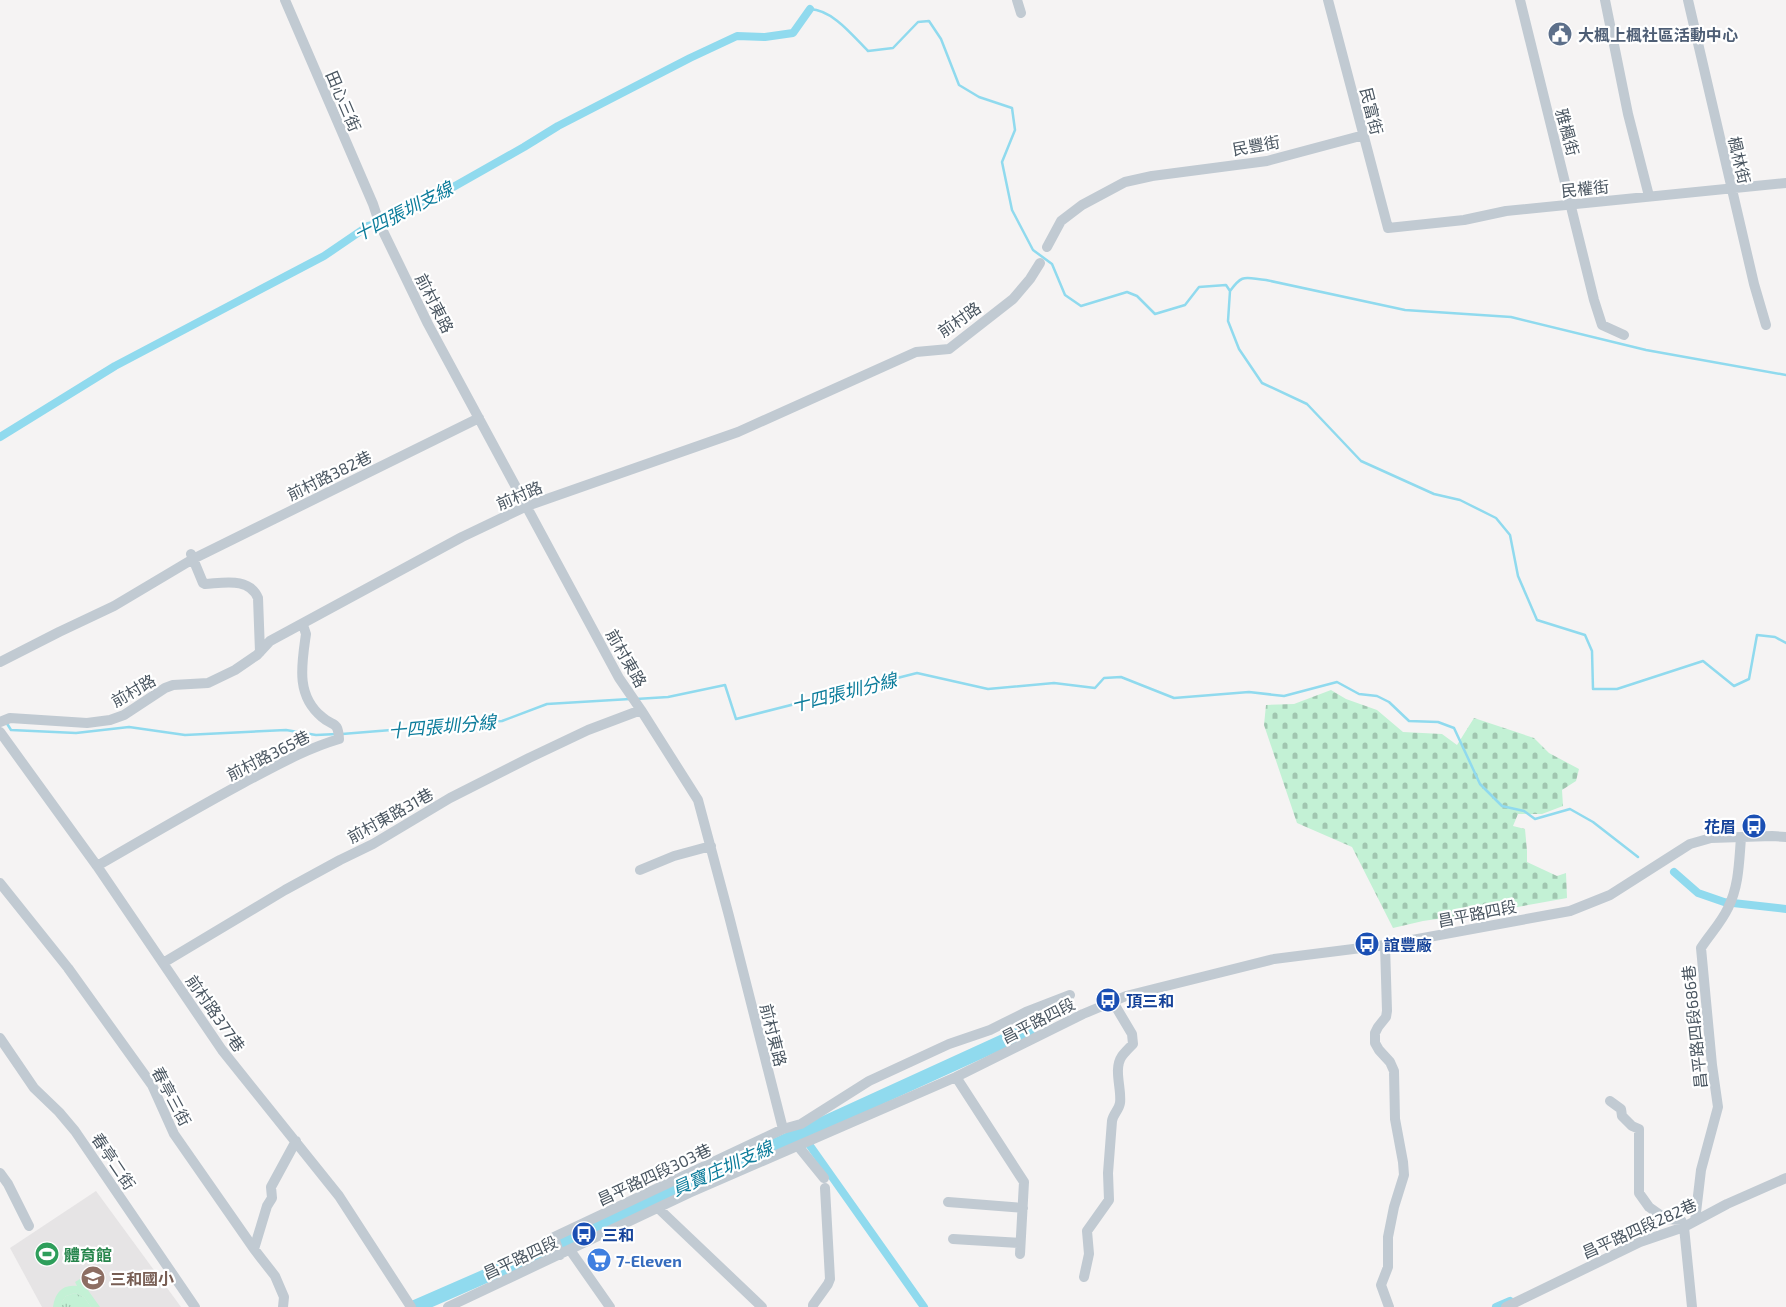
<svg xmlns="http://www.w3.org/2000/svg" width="1786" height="1307" font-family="'Exo 2','Noto Sans TC',sans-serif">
<defs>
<pattern id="grass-tufts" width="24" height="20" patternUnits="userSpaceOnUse" patternTransform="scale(1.25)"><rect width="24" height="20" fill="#c3f1d5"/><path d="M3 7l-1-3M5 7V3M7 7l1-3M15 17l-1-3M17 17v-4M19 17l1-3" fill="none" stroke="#a0c6b0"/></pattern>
<pattern id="cemetery-stones" width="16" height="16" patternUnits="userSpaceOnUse" patternTransform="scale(1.25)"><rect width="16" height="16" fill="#c3f1d5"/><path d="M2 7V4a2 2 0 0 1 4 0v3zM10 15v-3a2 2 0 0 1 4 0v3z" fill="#a0c6b0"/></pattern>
</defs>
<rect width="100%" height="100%" fill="#f5f3f3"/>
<!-- education -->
<path fill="#e6e4e5" d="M96 1191 181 1307H42L10 1248Z"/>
<!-- grass -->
<path fill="url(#grass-tufts)" d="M75 1293 84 1297 91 1307H61V1303L66 1296Z"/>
<!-- cemetery -->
<path fill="url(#cemetery-stones)" d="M1331 690 1346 699 1377 710 1403 732 1442 734 1457 745 1474 718 1534 738 1549 753 1579 769 1576 781 1562 790 1563 806 1542 814H1518L1513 826 1525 829 1527 851V862L1557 876 1566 873 1567 898 1506 909 1423 921 1393 928 1352 847 1297 823 1264 725 1266 705 1294 704Z"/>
<!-- pitch -->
<path fill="#c3f1d5" d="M80 1279 100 1307H91L84 1297 75 1293 66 1296 61 1303V1307H53C55 1293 62 1284 77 1286L75 1282Z"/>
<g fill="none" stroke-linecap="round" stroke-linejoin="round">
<!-- stream -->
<path stroke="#90daee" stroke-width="2.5" d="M810 9C833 10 853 36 868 51L893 48 918 22 929 21 941 39 959 85 979 97 1012 108 1015 130 1002 162 1012 210 1033 250 1052 264 1065 295 1081 306 1127 292 1137 296 1155 314 1185 305 1199 287 1226 285 1230 291 1228 321 1239 349 1262 383 1307 404 1361 461 1434 494 1460 500 1496 518 1510 535 1518 576 1537 620 1585 635 1592 651 1593 689H1617L1703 661 1734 686 1749 679 1757 635 1775 637 1786 643
M1230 291C1243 273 1245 278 1266 280L1405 310 1511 317 1646 350 1786 375
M636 699 668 697 725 685 736 719 917 673 988 689 1054 683 1095 688 1104 678 1121 677 1174 698 1249 692 1284 696 1337 682 1359 694 1377 696 1389 702 1409 721 1438 722 1454 728 1480 784 1502 806 1524 811 1535 819 1570 809 1593 822 1638 857
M6 722 11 730 76 733 129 727 185 735 286 730 316 735 337 734
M342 734 502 721 547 704 630 699"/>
<!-- canal -->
<path stroke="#90daee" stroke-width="8" d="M0 437 115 366 324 256 368 226 395 220 524 147 558 126 690 58 737 36 765 37 793 33 810 9
M1674 872 1698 893 1724 902 1786 909
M801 1133 924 1307
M1496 1307 1510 1301"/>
<!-- river -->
<path stroke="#90daee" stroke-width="14" d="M415 1307 575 1237 1028 1030"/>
<!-- minor -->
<path stroke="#c1cad2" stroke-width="10" d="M285 0 373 204 380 225 428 324 619 678 641 710 698 800 729 916 783 1129
M1017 0 1021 13
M1328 0 1388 228 1464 220 1506 211 1786 183
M1520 0 1594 300 1602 325 1624 335
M1605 0 1628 114 1649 196
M1688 0 1754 284 1766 325
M1047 247 1061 221 1082 205 1125 182 1152 176 1267 161 1364 135
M191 554 203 583 205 584C224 583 249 577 258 598L260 652
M0 662 59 632 114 606 193 559 479 418
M0 722 10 718 87 723 110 720 124 715 165 688 173 685 208 683 235 670 257 655 270 641 462 537 527 506 738 432 916 352 949 349 1013 299 1030 279 1040 263
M0 732 97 866 222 1050 339 1196 411 1307
M97 866C145 838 193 810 243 783 274 767 305 749 339 739 338 720 333 727 322 717 295 695 302 663 306 634L304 628 301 625
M640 870 674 856 711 846
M0 883 68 968 152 1085 174 1134 254 1249 275 1276 284 1297 283 1307
M1385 945 1387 1011 1386 1017 1378 1027 1375 1033V1043L1379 1050 1390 1062 1394 1071 1395 1119 1403 1162 1404 1175 1394 1207 1388 1237V1267L1381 1285 1389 1307
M163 963 285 890 340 860 373 844 450 798 529 758 588 730 641 710
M0 1038 34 1088 59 1112 75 1131 195 1307
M956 1077 1024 1182 1020 1254
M1610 1101 1621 1109 1622 1116 1632 1126 1639 1129V1193L1649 1207 1666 1219 1681 1220 1684 1227 1692 1307
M798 1146 824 1178
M0 1173 8 1184 29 1226
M948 1202 1023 1208
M658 1208 762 1307
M1695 1221 1701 1170 1718 1107 1712 1065 1701 948C1710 934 1721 923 1728 908 1739 886 1739 862 1741 838
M953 1239 1020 1243
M254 1249 267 1206 272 1198 271 1187 296 1141
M570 1250 610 1307
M560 1255 554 1237 783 1129 801 1124 869 1081 949 1044 990 1030 1026 1012 1070 995
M1084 1277 1089 1254 1087 1231 1109 1200 1108 1173 1112 1121C1113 1114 1119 1110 1120 1103 1122 1089 1113 1069 1122 1056 1125 1052 1129 1048 1133 1044L1132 1034 1113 1002
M448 1307 689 1193 956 1077 1083 1014 1126 996 1274 959 1385 945 1570 911 1610 895 1690 844 1711 838 1772 836 1786 837
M813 1307V1305L828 1284 830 1279 825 1188
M1506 1307 1640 1242 1684 1227 1727 1204 1786 1178"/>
</g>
<!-- icons -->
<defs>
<symbol id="civic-disc" viewBox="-11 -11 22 22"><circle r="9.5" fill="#5c6f8a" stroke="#fff"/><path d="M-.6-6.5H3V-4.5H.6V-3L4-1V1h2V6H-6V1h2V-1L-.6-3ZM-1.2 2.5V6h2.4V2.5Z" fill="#fff"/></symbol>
<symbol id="bus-disc" viewBox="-11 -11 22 22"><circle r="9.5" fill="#1a4fb4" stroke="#fff"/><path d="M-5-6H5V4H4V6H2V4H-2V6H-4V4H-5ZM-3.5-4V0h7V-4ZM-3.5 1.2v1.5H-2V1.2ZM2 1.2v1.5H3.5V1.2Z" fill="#fff"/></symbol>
<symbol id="stadium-disc" viewBox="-11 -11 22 22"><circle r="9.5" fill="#2e9e5b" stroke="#fff"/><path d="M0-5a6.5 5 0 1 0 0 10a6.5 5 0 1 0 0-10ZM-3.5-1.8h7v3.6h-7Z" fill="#fff"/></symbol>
<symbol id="supermarket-disc" viewBox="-11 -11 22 22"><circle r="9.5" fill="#3f7fe0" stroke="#fff"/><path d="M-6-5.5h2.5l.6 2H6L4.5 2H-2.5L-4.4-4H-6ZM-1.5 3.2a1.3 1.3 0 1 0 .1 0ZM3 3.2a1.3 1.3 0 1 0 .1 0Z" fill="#fff"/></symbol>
<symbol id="school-disc" viewBox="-11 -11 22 22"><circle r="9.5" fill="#8d6e63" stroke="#fff"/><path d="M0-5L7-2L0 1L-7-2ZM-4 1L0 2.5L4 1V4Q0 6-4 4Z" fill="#fff"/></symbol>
</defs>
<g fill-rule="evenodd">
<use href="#civic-disc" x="1546" y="20" width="28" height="28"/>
<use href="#bus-disc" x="1740" y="812" width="28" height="28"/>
<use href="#bus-disc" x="1353" y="930" width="28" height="28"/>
<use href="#bus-disc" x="1094" y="986" width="28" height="28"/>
<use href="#bus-disc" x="570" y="1220" width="28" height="28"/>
<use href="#stadium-disc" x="33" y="1240" width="28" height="28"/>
<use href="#supermarket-disc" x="585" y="1246" width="28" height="28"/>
<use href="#school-disc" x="79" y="1264" width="28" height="28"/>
</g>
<g text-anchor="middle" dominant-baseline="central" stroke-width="4.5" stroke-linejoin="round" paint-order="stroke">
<!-- service labels -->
<g font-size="16" font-weight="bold" fill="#4e5e75" stroke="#fff" text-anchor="start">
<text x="1578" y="34">大楓上楓社區活動中心</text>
</g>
<!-- street labels -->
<g font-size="16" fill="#4a5661" stroke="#fff">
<text transform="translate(344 101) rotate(67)">田心三街</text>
<text transform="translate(1372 111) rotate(76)">民富街</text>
<text transform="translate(1568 132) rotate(75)">雅楓街</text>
<text transform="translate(1256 145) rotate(-10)">民豐街</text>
<text transform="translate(1740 160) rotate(77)">楓林街</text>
<text transform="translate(1585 188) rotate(-6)">民權街</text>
<text transform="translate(435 303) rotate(63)">前村東路</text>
<text transform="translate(959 319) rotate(-35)">前村路</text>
<text transform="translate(329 475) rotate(-26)">前村路382巷</text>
<text transform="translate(519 495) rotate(-23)">前村路</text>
<text transform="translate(627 658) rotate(60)">前村東路</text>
<text transform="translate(133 690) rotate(-30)">前村路</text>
<text transform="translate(268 755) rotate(-27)">前村路365巷</text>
<text transform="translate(390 815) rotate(-29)">前村東路31巷</text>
<text transform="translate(1477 913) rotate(-11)">昌平路四段</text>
<text transform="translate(216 1013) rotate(55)">前村路377巷</text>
<text transform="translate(1038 1020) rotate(-27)">昌平路四段</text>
<text transform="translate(1694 1027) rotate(-96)">昌平路四段686巷</text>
<text transform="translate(774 1035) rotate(76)">前村東路</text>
<text transform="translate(172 1096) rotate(62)">春亭三街</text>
<text transform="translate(114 1161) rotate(56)">春亭二街</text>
<text transform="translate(654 1174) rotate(-25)">昌平路四段303巷</text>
<text transform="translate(1639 1228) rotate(-24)">昌平路四段282巷</text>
<text transform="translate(520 1257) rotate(-25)">昌平路四段</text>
</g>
<!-- transit labels -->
<g font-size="16" font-weight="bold" fill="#164399" stroke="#fff" text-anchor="start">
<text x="1736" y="826" text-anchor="end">花眉</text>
<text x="1384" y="944">誼豐廠</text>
<text x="1126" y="1000">頂三和</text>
<text x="602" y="1234">三和</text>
</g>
<!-- leisure labels -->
<g font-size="16" font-weight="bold" fill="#27864d" stroke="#fff" text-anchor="start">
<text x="64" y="1254">體育館</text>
</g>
<!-- shop labels -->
<g font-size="16" font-weight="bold" fill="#366cbe" stroke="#fff" text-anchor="start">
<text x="616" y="1260">7-Eleven</text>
</g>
<!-- education labels -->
<g font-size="16" font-weight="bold" fill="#785e54" stroke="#fff" text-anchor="start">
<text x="110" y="1278">三和國小</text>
</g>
<!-- water labels -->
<g font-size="18" font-style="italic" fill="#0c7c9b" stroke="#fff">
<text transform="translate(403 211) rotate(-27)">十四張圳支線</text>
<text transform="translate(844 692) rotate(-14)">十四張圳分線</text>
<text transform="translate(442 726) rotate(-5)">十四張圳分線</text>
<text transform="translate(722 1168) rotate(-24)">員寶庄圳支線</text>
</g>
</g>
</svg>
